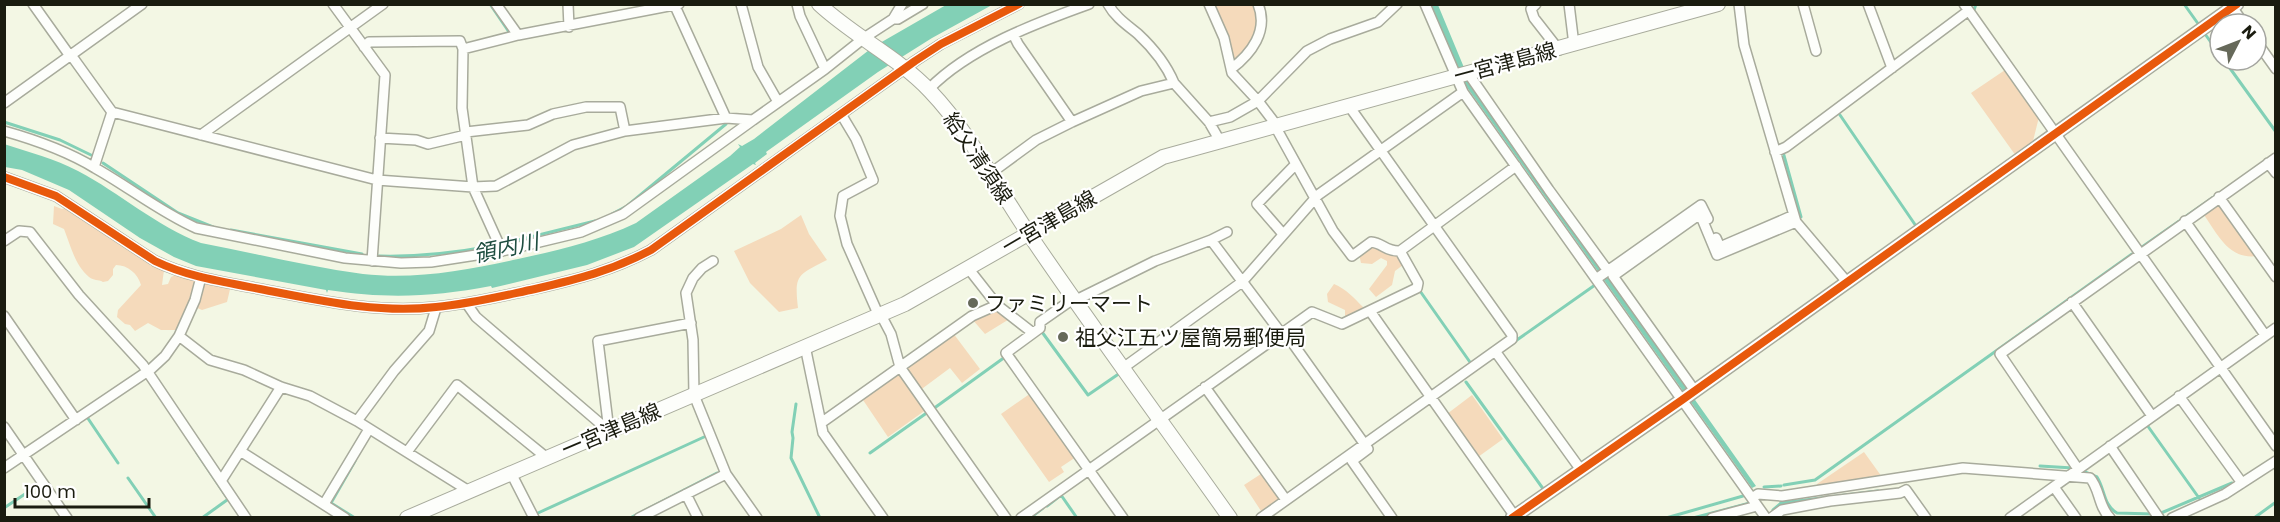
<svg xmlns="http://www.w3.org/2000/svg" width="2280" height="522" font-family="Poppins,'Noto Sans JP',sans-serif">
<rect width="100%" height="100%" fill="#f3f7e4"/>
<!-- green -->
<path fill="#f5dabb" d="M1213 5H1255C1266 27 1251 44 1237 60L1231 57Z
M2005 70 2039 117 2032 145 2016 156 1971 93Z
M2220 203 2257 256C2228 260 2217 233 2202 212Z
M54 206 62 209 67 207 139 255 151 266 157 265 164 270 162 285 168 284 171 277 180 273 196 281 183 323 176 330H161L148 323 135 331 130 325 125 324 117 317 118 310 141 285C138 274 128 265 116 265L113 269V275L108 281 103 282C98 279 94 281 89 277 75 265 71 247 64 229L53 224Z
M801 215 809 234 827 260C798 275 794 274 798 308L779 312 750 283 734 251 781 229Z
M1369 245C1379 248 1387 255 1397 254L1403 265 1395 271 1392 285 1376 297 1369 289 1387 265V261L1381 258 1372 264 1361 263 1359 254Z
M202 280 231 285 227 302 202 310 195 307Z
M1334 284C1346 289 1354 298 1363 307L1362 310 1345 320V310L1328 302 1327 294Z
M997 308 1011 318 985 334 972 319Z
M953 333 980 369 962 383 950 368 919 391 904 368Z
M898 371 927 409 888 437 861 397Z
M1031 393 1076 457 1061 467 1064 472 1049 482 1001 414Z
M1472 395 1503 439 1478 457 1447 414Z
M1864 452 1882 477 1817 487V484Z
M1264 472 1282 497 1263 514 1244 485Z"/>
<!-- water -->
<path fill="#82d0b6" d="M946 5H992L932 38 878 72 766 152 767 154 755 163 756 165 753 164 634 247 587 265 492 288 491 286C433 297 387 299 328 290L327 293 326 290 196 266 174 257 140 238 69 190 22 170 5 167 4 144C29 152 55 159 78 171 120 193 156 226 201 243 255 253 309 267 363 274 416 280 467 270 518 259 559 250 598 241 636 223L730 156 740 147 738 144 742 146 754 139 873 47Z
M1431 5H1438L1470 82 1756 486 1752 488 1466 86Z"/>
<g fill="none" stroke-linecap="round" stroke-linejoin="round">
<!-- stream -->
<path stroke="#82d0b6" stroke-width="3" d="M490 4 509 32
M2184 4 2199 25
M1974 10 1976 4
M2205 34 2220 55
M2224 60 2276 132
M1840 115 1916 226
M4 122 60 140 91 155
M1783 152 1801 217 1799 218
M103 163 178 213 213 227
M612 214 627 206 726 124
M231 230 362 254
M506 243 595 221
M2142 247 2218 194
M379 256C417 257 454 253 492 246
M1420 291 1472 365
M1042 332 1088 395 1120 373
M1514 342 1595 285
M1466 382 1544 490
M796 404 792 432 793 438 791 458 820 518
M933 409 1005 357
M85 418 87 417 118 463
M2147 425 2199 498
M197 453 228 499
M870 453 928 412
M2040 466 2073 468
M2085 472 2097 477C2105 489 2103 505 2117 513L2153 514
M128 478 156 518
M1784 485 1815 480 2132 254
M1764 487 1781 486
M1047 506 1061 495 1077 518
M4 508 40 484
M1773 510 1781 503 1878 491
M538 513 704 437
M2161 513 2232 483
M202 518 227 500
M355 518 331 503 355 461
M528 518V517
M630 518 717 473
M1030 518 1043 508
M1666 518 1743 496
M1693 518 1750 503
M2254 518 2276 502"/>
<defs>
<path id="minor" d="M33 4 70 56
M333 4 385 75 372 261
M496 4 518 35
M568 4 569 27
M674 4 726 118
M741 4 758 67 778 102
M797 4 800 16 825 69
M1108 4C1115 17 1127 25 1138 34 1153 48 1166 64 1174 83
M1209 4 1224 38 1232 73 1258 101 1230 117 1209 122
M1425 4 1463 92 1766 518
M1536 4 1531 9 1534 18 1559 50
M1569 4 1574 45
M1739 4 1744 45 1796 222 1847 282
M1803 4 1816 51
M1868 4 1892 68
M1964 4 2276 446
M2230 4 2244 24
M893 19 902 4
M1013 34 1018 44 1072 122
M2256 41 2276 69
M364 47 369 42 460 41 463 49 518 35 679 4
M463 49 462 108 473 187 502 251
M71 55 112 112 377 180 473 187 496 186 573 145 625 131 726 118 753 120 825 69 864 38 893 19H898L923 4
M1231 69C1251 54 1269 31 1258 4
M1468 73 1549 190 1608 271
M929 89C969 48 1036 23 1089 4
M4 103 142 4
M841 114 856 139 873 180 843 196 840 216 847 244 879 316
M1275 126 1333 231 1352 256 1371 242C1383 243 1386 252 1400 251
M1277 126 1258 101 1307 51 1330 39 1378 22 1397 4
M4 131C36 140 67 151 95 168 129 187 160 212 196 228L345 258 401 263 431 262 502 251 581 232 623 214 753 120
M466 132 528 125 553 114 586 107H620L625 131
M201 135 383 4
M380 138 416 140 428 144 466 135
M1775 152 1786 147 1968 11
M2268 163 2276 173
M94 167 112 112
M991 173 1036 140 1072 122 1141 91 1174 83 1209 122 1220 141
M4 177 56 196 155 261C188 277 224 282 260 289 318 300 377 314 436 307 470 304 502 296 535 289 578 279 611 271 651 250L915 61 941 44 1019 4
M2219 197 2276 277
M2185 221 2265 335
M1283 234 1257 204 1295 165
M1716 238 1720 247 1794 215
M1211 240 1227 232
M4 241 19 231 30 232 79 295 143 365 246 518
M713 261 702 268 693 278 686 293 693 340 694 395 726 474 757 518
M968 268 997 305 1033 333
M1596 279 1701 205 1708 219
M1073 299 1040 322V328L1006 353 1123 518
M1074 301 1155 261 1211 240 1281 333
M2072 302 2152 416
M467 304 476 317 609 431
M1370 311 1516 518
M881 315 891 334 900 367 1006 518
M4 316 76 420
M1284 331 1368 449 1352 461 1392 518
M179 336 195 300 201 277
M805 346 823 433 883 518
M1495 351 1581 470
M1123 368 1242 282 1318 195 1463 92
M1205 387 1286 500
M1695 391 1613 276 1700 214 1717 255 1796 222
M2179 396 2242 483
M357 421 394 371 429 331 436 308
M821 423 972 316 997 305
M4 427 67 518
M609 431 598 341 691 323
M2110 446 2159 518
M240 451 345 518
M407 452 457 385 547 458
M4 468 151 369 165 356 179 336 210 360 244 370 281 387 310 396 357 421 469 491
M2078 469 2000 354 2276 158
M511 473 534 518
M221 481 281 387
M2054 487 2076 518
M686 494 698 518
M1752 498 1758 494 1782 496 1963 468 2090 478C2100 489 2098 506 2110 518
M324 504 369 429
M639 518 726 474
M1021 518 1312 312 1342 324 1417 288 1418 283 1400 251 1516 166
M1261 518 1512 339V335L1349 106
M1712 518 1757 506
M1771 518 1782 510 1830 501 1900 493 1906 490 1926 518
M2010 518 2276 328
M2172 518 2225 494 2276 461"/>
<path id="tertiary" d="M1512 518 1682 400 2237 4"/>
<path id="secondary" d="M819 4C853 36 898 57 930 91 972 135 998 190 1033 240 1097 334 1164 425 1230 518
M407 518 905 304 1163 157 1718 4"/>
</defs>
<!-- minor casing -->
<use href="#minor" stroke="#a8ab9c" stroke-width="12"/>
<!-- tertiary casing -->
<use href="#tertiary" stroke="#a8ab9c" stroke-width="15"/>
<!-- secondary casing -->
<use href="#secondary" stroke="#a8ab9c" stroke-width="16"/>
<!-- minor -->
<use href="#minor" stroke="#fdfefb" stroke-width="9"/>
<!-- tertiary -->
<use href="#tertiary" stroke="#fdfefb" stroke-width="12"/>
<!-- secondary -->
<use href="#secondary" stroke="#fdfefb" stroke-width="14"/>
<defs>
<path id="cycleway" d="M4 177 56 196 155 261C188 277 224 282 260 289 318 300 377 314 436 307 470 304 502 296 535 289 578 279 611 271 651 250L915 61 941 44 1019 4
M1512 518 1682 400 2237 4"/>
</defs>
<!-- cycleway casing -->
<use href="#cycleway" stroke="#fff" stroke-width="11"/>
<!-- cycleway -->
<use href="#cycleway" stroke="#e8590c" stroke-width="8"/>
</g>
<!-- markers -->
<g fill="#66695a" stroke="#fff" stroke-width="2">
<circle cx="973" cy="303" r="6"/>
<circle cx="1063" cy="337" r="6"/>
</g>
<g text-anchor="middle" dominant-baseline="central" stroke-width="4.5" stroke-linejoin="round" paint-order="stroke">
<!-- street labels -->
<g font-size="21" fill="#1a1c0f" stroke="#fff">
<text transform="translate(1505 63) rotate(-15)">一宮津島線</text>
<text transform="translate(978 158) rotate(56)">給父清須線</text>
<text transform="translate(1049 222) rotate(-30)">一宮津島線</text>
<text transform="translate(611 430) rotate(-23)">一宮津島線</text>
</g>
<!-- poi labels -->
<g font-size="21" fill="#1a1c0f" stroke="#fff" text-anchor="start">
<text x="985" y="303">ファミリーマート</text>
<text x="1075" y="337">祖父江五ツ屋簡易郵便局</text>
</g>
<!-- water labels -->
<g font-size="22" font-style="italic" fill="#1e4d40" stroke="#fff">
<text transform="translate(506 248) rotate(-12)">領内川</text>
</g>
</g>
<!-- border -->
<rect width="2280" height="522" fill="none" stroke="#1a1c0f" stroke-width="12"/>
<!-- north arrow -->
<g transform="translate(2238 42) rotate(48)"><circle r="28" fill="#ffffff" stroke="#a3a49f" stroke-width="1.5"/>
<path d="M0-4.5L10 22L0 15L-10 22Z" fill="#66695a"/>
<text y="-9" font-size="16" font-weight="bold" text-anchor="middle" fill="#1a1c0f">N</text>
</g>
<!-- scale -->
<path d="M15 498v9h134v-9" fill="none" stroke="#1a1c0f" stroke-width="3"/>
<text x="24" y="498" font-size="18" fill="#1a1c0f" stroke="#ffffff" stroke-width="4.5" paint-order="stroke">100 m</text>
</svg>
